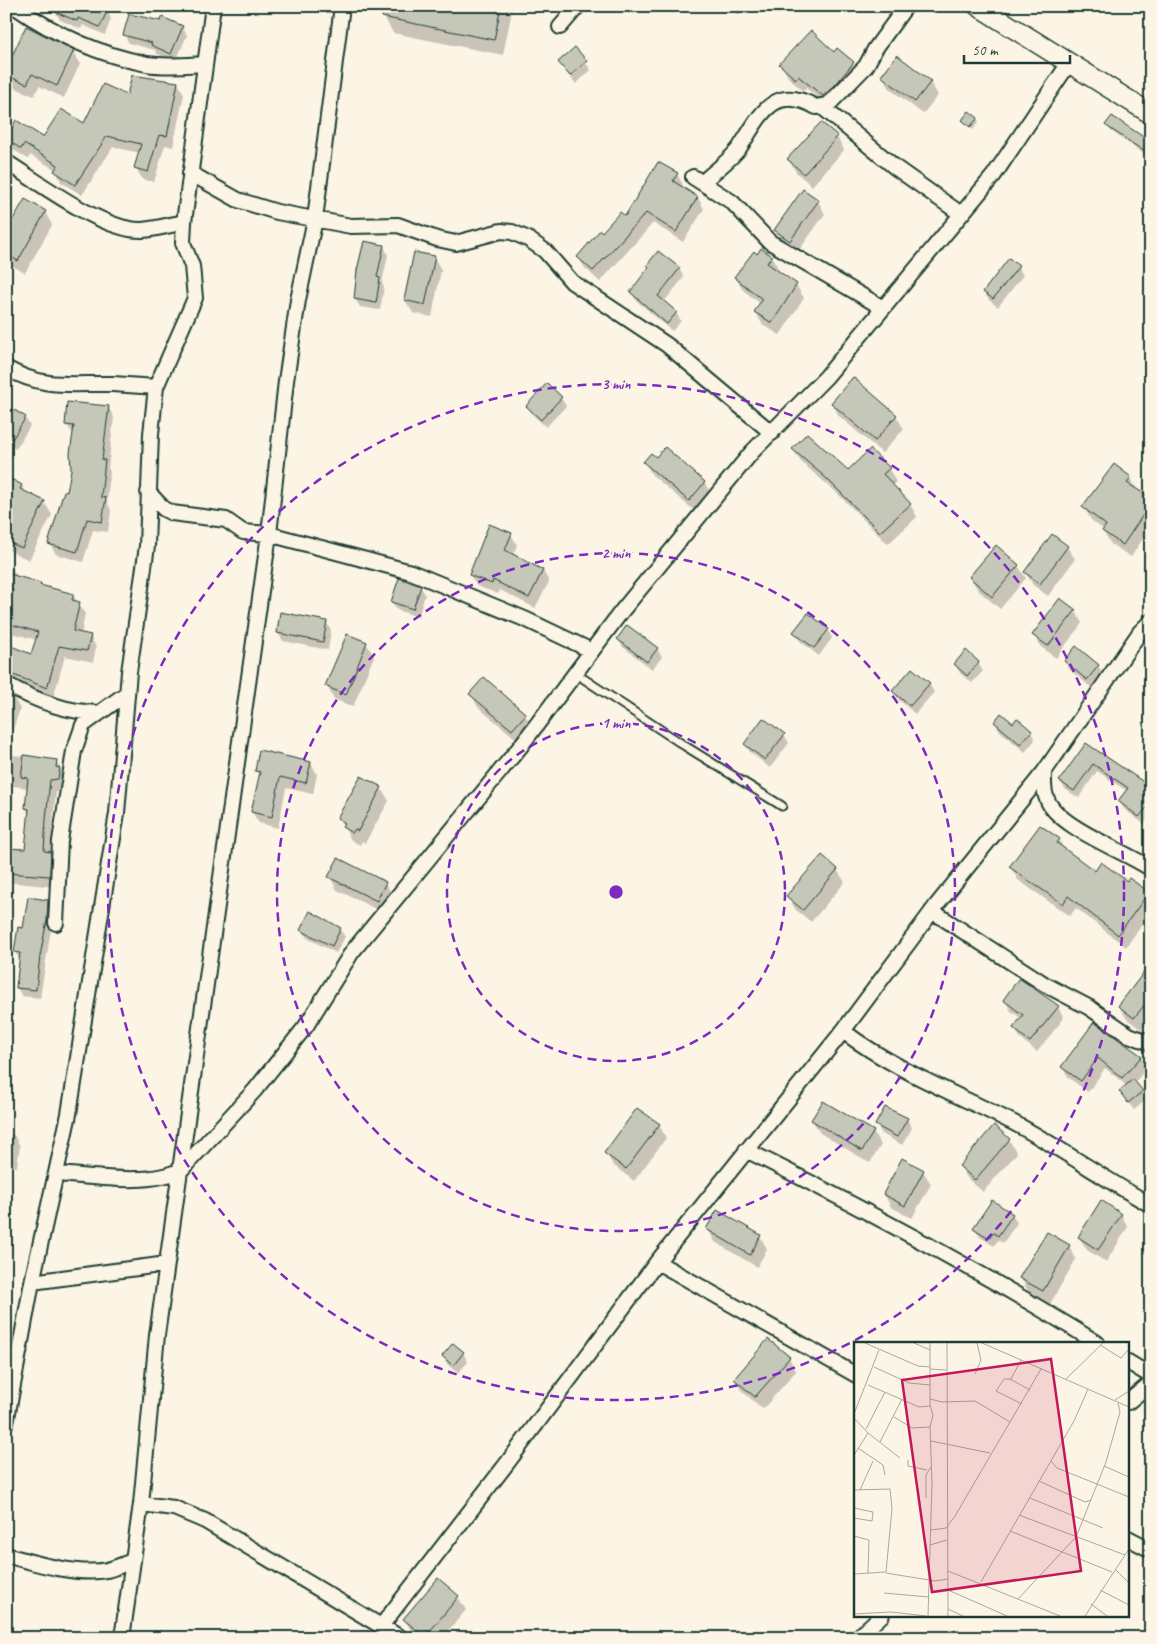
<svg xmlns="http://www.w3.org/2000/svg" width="1157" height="1644" font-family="Caveat,sans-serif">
<rect width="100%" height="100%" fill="#fcf5e5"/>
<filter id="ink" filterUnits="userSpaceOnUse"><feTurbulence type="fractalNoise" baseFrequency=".02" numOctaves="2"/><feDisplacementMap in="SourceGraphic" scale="10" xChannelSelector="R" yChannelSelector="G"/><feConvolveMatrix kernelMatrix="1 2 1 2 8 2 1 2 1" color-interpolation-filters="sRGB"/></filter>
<g filter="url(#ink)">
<!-- shadow -->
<path fill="#0003" d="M183 6H197L195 14 185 11Z
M386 6H513L503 55 393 33 384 17Z
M731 6H749L738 15Z
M107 10 111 19 105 35 83 25 81 29 60 20 55 11Z
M182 27 187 35 176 61 157 54 155 50 129 43 124 35Z
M575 49 591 70 576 84 559 62Z
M73 51 80 64 64 98 39 86 34 96 13 87 6 75V72Z
M834 54 853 63 861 76 831 108 806 88 803 91 788 77 781 64Z
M883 76 930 82 938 95 923 114 890 89Z
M178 83 184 94 173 147 165 145 154 182 142 179 136 168 140 153 113 147 82 195 61 182 56 170 30 155 28 159 12 149 6 138 16 122 43 139 85 125 128 97Z
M977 119 979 122 973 130 963 121Z
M1107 125 1151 145V167L1146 160 1148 157 1111 131Z
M837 137 844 150 812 186 796 172 789 160Z
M677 174 683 185 682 188 698 198 704 209 683 242 653 223 600 282 585 268 578 257 602 234 625 218Z
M6 175 10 182 6 190Z
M818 201 825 214 797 253 783 242 775 230Z
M45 212 52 225 25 273 6 262V234Z
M384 246 388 255 382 283 384 287 380 310 360 307 355 299Z
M762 249 772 257 779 270 777 272 796 285 804 298 780 335 763 325 755 312 761 304 743 290 735 277Z
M434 257 441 270 432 317 413 313 405 300Z
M1018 267 1023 275 998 307 989 300 984 292Z
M679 269 684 277 664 302 676 313 681 321 672 331 636 300 631 292Z
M853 379 896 416 904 429 882 453 839 416 832 403Z
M561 398 566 406 546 427 532 414 528 406Z
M108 407 114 417 108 468 110 472 107 502 111 510 108 532 93 530 83 562 56 554 49 543 68 493 72 470 74 435 66 424Z
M25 418 30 426 16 449 6 443Z
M793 449 848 472 889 469 896 482 892 485 910 504 917 517 888 544 835 491 801 462Z
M645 462 704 482 712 495 697 513 652 475Z
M1114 466 1130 478 1138 491 1151 499V526L1131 557 1111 544 1103 531 1104 530 1091 520 1084 507Z
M6 477 22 486 25 493 44 502 52 515 29 560 6 549Z
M511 534 517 545 513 556 543 571 549 582 535 608 500 590 498 594 477 586 470 575Z
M1067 547 1075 559 1048 596 1033 585 1026 573Z
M6 566 12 568 17 577 40 584 42 587 73 595 85 614 81 634 90 636 96 647 93 662 65 656 53 698 6 678V645L32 656 37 640 11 633 6 624 10 606 6 604Z
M1018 566 1026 578 1000 609 978 590 970 577Z
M421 587 425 595 418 617 397 610 392 602Z
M1075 610 1082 623 1056 658 1041 647 1034 635Z
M326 622 331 630 328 650 283 641 278 633Z
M828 630 832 638 819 656 800 641 795 632Z
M618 639 657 649 662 657 652 669 623 647Z
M366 643 374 656 353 707 334 699 327 686Z
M1065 662 1098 666 1103 674 1092 688 1070 670Z
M978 663 983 671 972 683 960 673 955 664Z
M929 684 934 692 915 714 898 699 894 691Z
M471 694 525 715 533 728 520 742 478 707Z
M6 697 15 700 20 709 8 744 6 738 9 737 6 736Z
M995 722 1013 724 1031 732 1035 740 1025 752 1000 731Z
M784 735 789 743 770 768 750 752 745 744Z
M1086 745 1151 789V816L1144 824 1124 809 1119 801 1127 791 1097 771 1079 798 1065 789 1061 781Z
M6 754 56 761 66 780 64 791 56 792 52 831 50 853 57 864 56 887 6 882V849L26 851 29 814 26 808 28 788 7 785 6 788Z
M311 763 317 774 313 794 286 788 278 828 259 823 252 812 260 777 256 771Z
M362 777 381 788 389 801 365 843 362 841 360 845 351 840 339 818Z
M1040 827 1059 840 1065 851 1095 872 1148 893 1151 898V911L1126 947 1076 908 1070 916 1018 880 1011 867Z
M837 870 845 882 811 922 795 909 788 896Z
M330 877 385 883 393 896 384 913 337 890Z
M48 901 52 909 51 929 40 998 22 996 17 988 20 960 15 952 24 930Z
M302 929H340L345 937 336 953 307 938Z
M1151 965V1019L1142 1030 1127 1019 1119 1006Z
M1005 1000 1058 1007 1064 1018 1037 1052 1021 1039 1014 1028 1022 1019 1011 1011Z
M1095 1023 1141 1057 1147 1068 1134 1083 1146 1100 1134 1110 1120 1092 1127 1086 1105 1068 1088 1092 1069 1078 1062 1067Z
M907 1119 912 1128 902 1145 882 1134 877 1125Z
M812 1120 873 1132 881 1145 870 1163 820 1133Z
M659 1125 666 1138 634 1181 613 1165 606 1153Z
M994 1127 1009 1140 1017 1153 983 1192 968 1179 960 1166Z
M6 1134 14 1135 20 1146 17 1167 6 1166Z
M923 1171 931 1184 912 1218 891 1207 884 1194Z
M1012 1214 1017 1223 1003 1243 998 1240 994 1246 980 1237 975 1228Z
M1121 1214 1128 1227 1106 1262 1087 1250 1079 1237Z
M708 1229 760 1236 767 1249 757 1267 715 1242Z
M1069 1246 1076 1259 1050 1304 1028 1291 1021 1278Z
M454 1345 463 1353 468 1362 458 1373 448 1365 443 1356Z
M789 1358 796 1371 763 1409 743 1392 735 1380Z
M438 1580 458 1597 466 1610 442 1638H419L412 1632 405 1620Z"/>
<!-- building -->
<path fill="#c5c7b9" stroke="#1f3d34" d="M41 6H100L108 9 100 27 78 18 77 21Z
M385 6H501L494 40 382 17Z
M129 14 161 21 162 17 183 26 171 54 151 45 152 43 123 35Z
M26 26 74 50 57 86 32 74 27 84 6 75V69Z
M811 30 834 52 837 48 854 62 836 84 823 96 798 76 795 79 779 64Z
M575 47 587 61 570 76 558 62Z
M897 55 931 81 915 102 881 76Z
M132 75 178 82 167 136 159 135 148 172 134 168 141 144 107 136 75 185 54 171 58 165 24 144 21 149 6 139 16 120 43 137 61 109 84 123 103 84 127 95Z
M969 111 978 118 970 127 962 120Z
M1112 116 1151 142V156L1105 125Z
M821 122 838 136 804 174 787 159Z
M658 162 678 173 673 181 698 197 676 232 646 213 593 271 577 257 600 230 602 232 620 212 625 216Z
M803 189 819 200 790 241 774 230Z
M25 199 46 211 18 261 6 254V231Z
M364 241 384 245 377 277 380 278 376 303 354 299 357 270Z
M761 248 772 256 767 263 797 284 772 323 754 312 762 299 734 277 754 251 757 254Z
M658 251 680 268 658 296 677 312 667 324 630 292 649 267 647 265Z
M414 252 435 256 425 305 404 300Z
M1009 258 1019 266 993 299 983 292Z
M853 377 897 415 875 441 831 403Z
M547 383 562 397 541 420 526 406Z
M67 402 109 406 102 460H105L101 497 106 498 102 522 87 519 77 552 48 544 64 491 67 492 71 470 70 453 74 426 65 425Z
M6 405 26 417 6 449Z
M807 433 848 470 870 449 890 468 883 474 911 504 880 532 826 478 792 449Z
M665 447 705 482 689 501 643 462 651 453 656 457Z
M1114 464 1131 477 1127 483 1151 498V503L1123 545 1102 531 1106 525 1082 507Z
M6 476 22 485 20 489 45 501 22 548 6 541Z
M489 524 512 533 505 550 543 570 529 598 493 580 492 584 469 575Z
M1052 534 1068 546 1040 584 1024 572Z
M996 545 1019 565 992 597 969 577Z
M6 573 41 583 40 585 74 594 72 600 80 602 73 631 91 635 87 651 59 646 47 688 6 672V644L31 654 38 632 6 623V614L13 590 6 588Z
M399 578 421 586 413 609 391 602Z
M1060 598 1076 610 1048 646 1032 635Z
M280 612 327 621 323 642 277 633Z
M808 613 829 629 814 648 793 632Z
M627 625 658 648 647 662 617 639Z
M347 634 367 642 346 695 325 686Z
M1076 646 1099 665 1087 680 1064 661Z
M966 650 979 662 967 676 954 664Z
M912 668 930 683 910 706 892 691Z
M484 677 526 714 512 730 469 694Z
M1001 713 1013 723 1017 718 1032 731 1020 744 994 722Z
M763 718 785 734 765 760 744 744Z
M1086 743 1151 787V803L1139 817 1118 801 1128 788 1093 764 1074 791 1059 781Z
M259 750 311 762 306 783 280 777 272 817 251 812 260 772 255 771Z
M24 755 57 760 56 767 60 768 58 779 50 780 46 819 44 851 51 852 50 876 6 873V848L25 849 29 809 25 808 28 778 21 777Z
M361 776 382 787 358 831 355 829 352 833 342 827 345 823 337 818Z
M1040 825 1060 839 1057 843 1095 871 1101 862 1127 881 1129 878 1149 892 1118 935 1068 896 1063 904 1009 867Z
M822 855 838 869 803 910 786 896Z
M338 858 386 882 377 901 328 877Z
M28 897 48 900 47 920 40 956 36 990 16 988 20 953 14 952 18 927 23 928Z
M310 911 341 928 332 946 300 930Z
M1151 963V997L1134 1018 1118 1006Z
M1019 978 1059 1006 1030 1042 1013 1028 1023 1015 1003 1000Z
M1094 1022 1142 1056 1122 1078 1098 1058 1081 1081 1061 1067Z
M1133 1079 1143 1091 1128 1103 1119 1091Z
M823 1101 874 1131 862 1151 811 1120Z
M885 1107 908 1118 897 1137 875 1125Z
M637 1108 660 1124 626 1169 604 1153Z
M994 1125 1010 1139 975 1180 959 1166Z
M902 1158 924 1170 905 1206 883 1194Z
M992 1200 1013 1214 998 1236 993 1232 989 1238 973 1228Z
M1101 1200 1122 1214 1098 1250 1078 1237Z
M717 1210 761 1235 750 1255 706 1229Z
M1047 1232 1070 1245 1043 1291 1019 1278Z
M768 1339 790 1357 755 1397 734 1379Z
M453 1343 464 1352 453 1366 442 1356Z
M438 1578 459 1596 425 1637 403 1619Z"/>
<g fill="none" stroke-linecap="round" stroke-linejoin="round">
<defs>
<path id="lane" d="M575 673 685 746 782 806"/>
<path id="street" d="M14 6C53 33 100 55 147 64 166 67 186 65 205 64
M560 27 578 6
M821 106 896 168 961 214
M6 162C40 183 103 231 142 230 156 229 170 225 184 222
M190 173 238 200 277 212 351 226 398 225 437 239 456 243 501 231 512 232 528 239 545 251 572 282 667 345 772 433
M693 177 732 202 770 242 883 308
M703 182C714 171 731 160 740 147 761 115 773 83 816 107L828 105 866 66 875 49 906 6
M6 368C45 390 71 383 113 384 127 385 141 386 156 387
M148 492 164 509 172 513 226 520 243 532 269 534 411 572 527 620 592 651
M6 684C34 700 66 712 98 713
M1044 772C1044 781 1043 791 1047 799 1057 827 1125 851 1151 869
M932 911 1046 985 1090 1008 1129 1035 1151 1043
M56 923 60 841 74 751 83 725 127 693
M843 1031C894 1070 957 1094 1014 1123 1061 1148 1104 1179 1151 1205
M746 1150C866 1210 983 1272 1097 1343
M56 1174C92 1176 150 1187 182 1169L255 1090 306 1026 352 952 520 747 621 612 752 452 826 377 994 175 1069 63
M657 1262 856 1375
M32 1282 167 1264
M1128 1362 1151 1376
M1128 1402 1151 1383
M6 1423 32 1282 69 1114 117 813 129 672 147 546 151 434 156 387 195 298 192 266 183 243 184 222 213 6
M141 1504 174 1508 205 1521 401 1638
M1128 1538 1151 1550
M6 1555C34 1563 78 1576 107 1570 115 1568 124 1564 133 1561
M382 1625 508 1462 657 1262 843 1031 936 906 1044 772 1140 632 1151 621
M122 1638 141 1504 157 1335 269 534 286 381 298 300 315 219 342 6
M857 1638 882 1615"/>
<path id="secondary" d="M978 6 1151 114"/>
</defs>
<!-- lane casing -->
<use href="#lane" stroke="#1f3d34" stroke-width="11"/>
<!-- street casing -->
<use href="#street" stroke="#1f3d34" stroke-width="18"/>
<!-- secondary casing -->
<use href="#secondary" stroke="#1f3d34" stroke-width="22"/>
<!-- lane -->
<use href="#lane" stroke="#fcf5e5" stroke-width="7"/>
<!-- street -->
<use href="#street" stroke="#fcf5e5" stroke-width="14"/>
<!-- secondary -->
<use href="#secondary" stroke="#fcf5e5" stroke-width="19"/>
</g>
</g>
<!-- distance rings -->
<g fill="none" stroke="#7b2cbf" stroke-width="2.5" stroke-dasharray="9 6">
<circle cx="616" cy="892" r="169"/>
<circle cx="616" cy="892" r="339"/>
<circle cx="616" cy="892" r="508"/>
</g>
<!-- overview -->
<g transform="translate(854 1342)">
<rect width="275" height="275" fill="#fcf5e5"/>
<path fill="none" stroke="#a4ab9e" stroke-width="1" d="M11 1 64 24 76 25M60 1 76 8M93 1 94 274M128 1 275 65M246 3 267 16 275 7M20 25 55 41 76 43M76 27 92 28M121 32 127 18 123 1M156 37 176 48M212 37 249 1M14 43 65 65 76 64M142 49 150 37H157L167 18M142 49 168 62M76 57 88 60 121 59 156 80M261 58 275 49M0 72 25 8M40 75 58 86 76 85M0 76 14 91 46 116M12 87 31 50M77 99 136 111M26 100 48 57M4 106 29 123 31 133M0 113 14 91M54 118V124L73 128M197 119 203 126 275 155M250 124 275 135M185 139 231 160 237 158M0 148 36 147 38 167 32 230 0 232M6 148 19 119M72 156V133L77 125M176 156 249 186M0 166 19 170 18 179 0 176M165 173 271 213M77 188 92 186 101 174 187 27M156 189 258 230M0 194 15 198 14 231M76 203 93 198M261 227 275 241M94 229 206 274M32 231 81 239 94 237M127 240 220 79 234 47M94 248 153 274M246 248 275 263M30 251 75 255M164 257 222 195 252 120 266 70 264 61M237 262 253 274M94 267 109 274M0 272 37 270 72 274M74 274 78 141 76 85 79 73 76 63V1M231 274 275 207"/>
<path fill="#c2185b" fill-opacity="0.15" stroke="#c2185b" stroke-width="2.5" d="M197 17 227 229 78 250 48 38Z"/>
<rect width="275" height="275" fill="none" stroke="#1f3d34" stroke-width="2.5"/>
</g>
<circle cx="616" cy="892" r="8" fill="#7b2cbf" stroke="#fcf5e5" stroke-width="2.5"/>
<g font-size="15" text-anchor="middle" font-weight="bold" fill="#7b2cbf" stroke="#fcf5e5" stroke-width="5" stroke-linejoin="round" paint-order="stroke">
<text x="616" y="389">3 min</text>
<text x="616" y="558">2 min</text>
<text x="616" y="728">1 min</text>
</g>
<!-- margin -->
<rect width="1157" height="1644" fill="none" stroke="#fcf5e5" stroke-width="25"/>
<rect x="12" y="12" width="1132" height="1619" fill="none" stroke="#1f3d34" stroke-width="2" filter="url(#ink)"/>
<!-- scale -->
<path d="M964 55v8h106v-8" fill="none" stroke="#1f3d34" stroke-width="2.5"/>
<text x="972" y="55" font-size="15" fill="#1f3d34" stroke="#fcf5e5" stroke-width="4" paint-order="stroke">50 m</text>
</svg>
